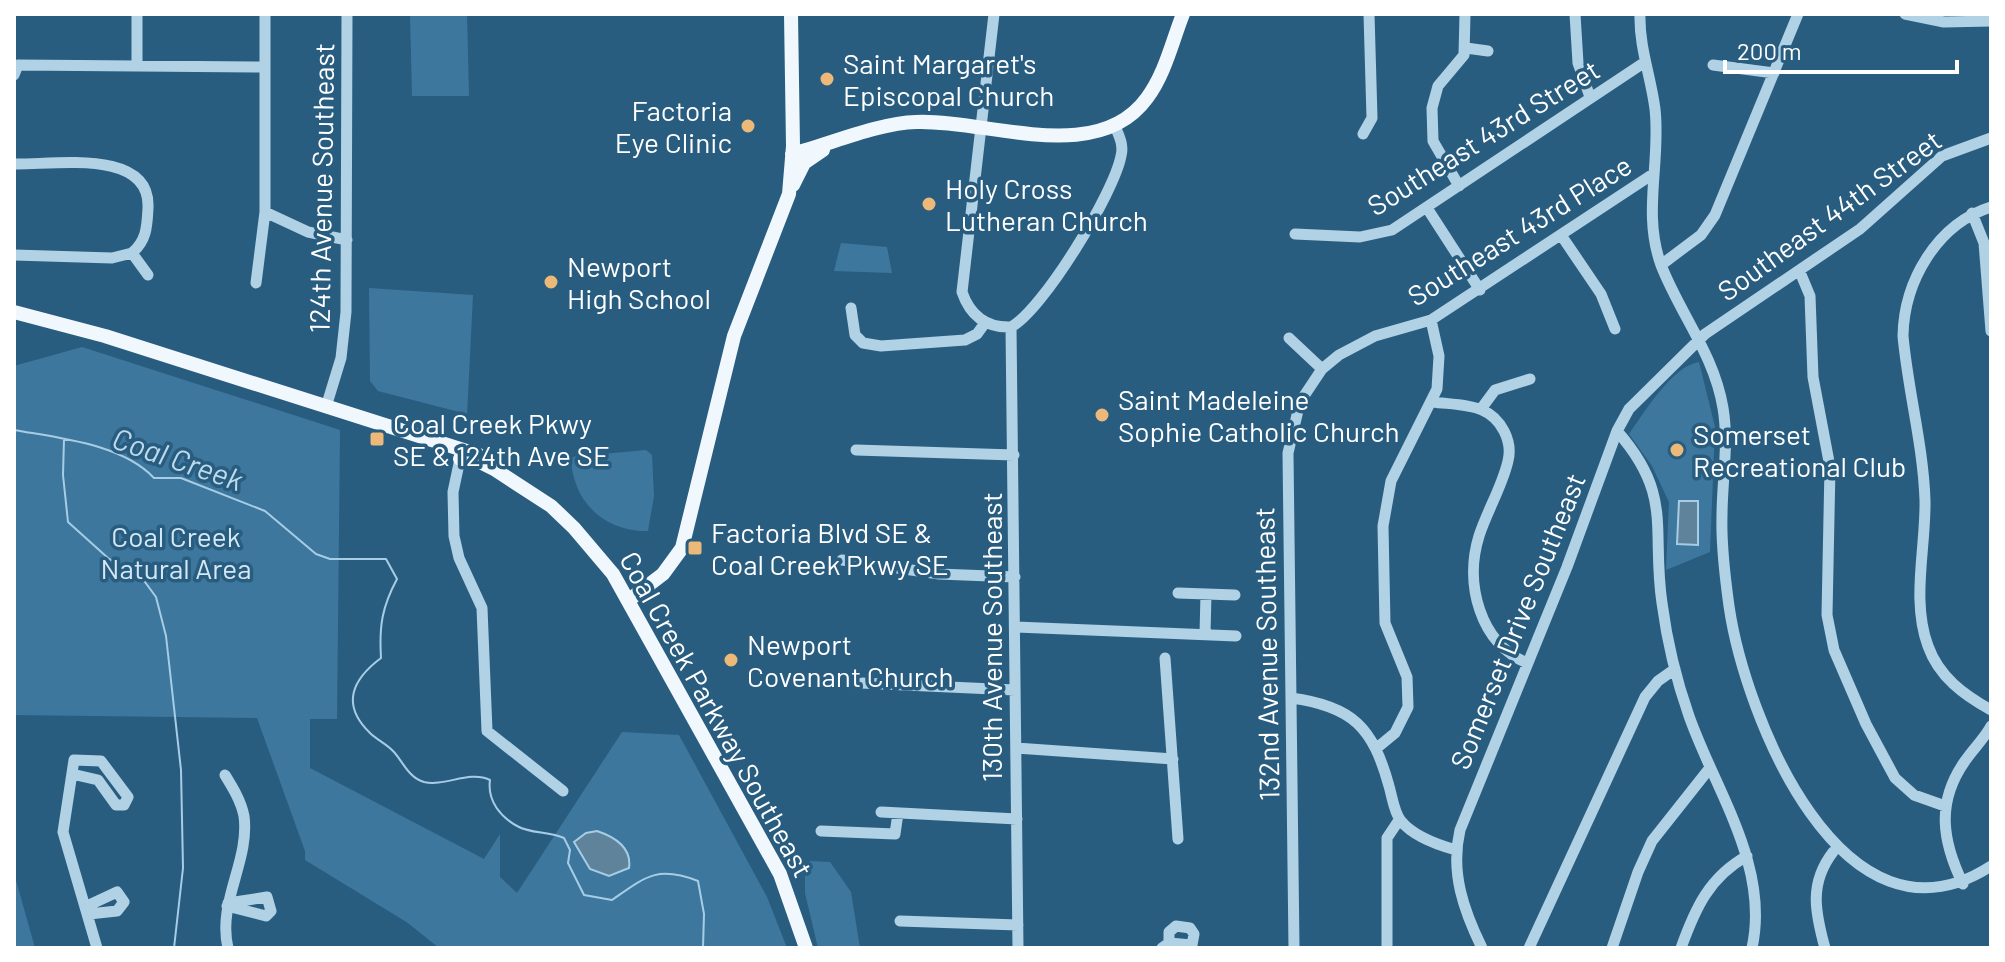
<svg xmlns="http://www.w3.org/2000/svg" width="2005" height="962" font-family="Barlow,sans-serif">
<rect width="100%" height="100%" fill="#295d80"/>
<!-- green -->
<path fill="#3e779d" d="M410 14H467L469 96H412Z
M841 243 887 247 892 273 834 271Z
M369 288 473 295 467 414 378 391 370 381Z
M82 347 340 430 337 719H310V768L484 859 500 834V877L517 893 622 732 679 735 767 897 787 948H439L408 923 305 860V851L257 718 14 715V366Z
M1699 362 1715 427 1710 552 1666 570 1669 502 1652 466 1629 434C1644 413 1672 366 1699 362Z
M646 450 652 455 654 496 648 531C604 532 572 501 571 457Z
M810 861 830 862 851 892 860 948H818L805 893V865Z
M14 873 35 948H14Z"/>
<!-- water -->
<path fill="#5f839a" stroke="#a6cde5" stroke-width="2" d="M1679 501H1698V545L1677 544Z
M597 831C615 837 632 847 629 868L609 876 590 869 574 842 586 833Z"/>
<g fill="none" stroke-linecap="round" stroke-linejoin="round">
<!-- stream -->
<path stroke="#a6cde5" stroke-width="2" d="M14 430C59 438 122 444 154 478H181L265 511 316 554 330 559H386L397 579C382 607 379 626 381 658 353 679 340 704 370 733 377 740 387 744 394 752 403 762 409 778 424 782 445 787 469 770 490 780 487 801 501 818 519 827 530 833 550 832 564 838L570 850 568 863 584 895 612 900C645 877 657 865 698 881L704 914 703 948
M64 439 63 475 68 522 108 558 145 582 156 597 166 636 181 770 183 868 174 948"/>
<!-- minor -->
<path stroke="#b1d1e5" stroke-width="11" d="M994 14 962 292C970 315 986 328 1011 327
M1575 14 1578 63 1590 97
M1640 14C1639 47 1651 77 1655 109 1661 162 1642 213 1661 265 1680 314 1714 354 1723 408 1729 444 1722 481 1722 516 1721 546 1725 577 1729 606 1745 716 1843 962 1991 866
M1905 14 1944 22 1991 21
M1466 48 1488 51
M1713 65 1774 73
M137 66V14
M14 75 18 65 265 67
M1363 134 1372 118 1369 14
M14 164C54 165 151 148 148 208 147 226 147 240 132 253
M1459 186 1433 141 1432 108 1438 86 1464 55 1465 14
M1991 207C1937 224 1904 281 1903 336 1908 391 1923 444 1925 500 1926 548 1911 600 1928 646 1939 677 1964 695 1991 710
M1427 208 1480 290
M265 212 308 232 347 240
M1972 213 1984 243 1991 331
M1295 234 1360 237 1392 230 1645 62
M1561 235 1601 294 1615 329
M14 255 112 258 132 253 148 275
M1661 265 1701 235 1715 215 1798 14
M1800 272 1810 296 1813 377 1830 467 1827 615 1834 650 1866 724 1895 778 1914 795 1945 806
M256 283 265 212V14
M851 308 855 335 863 343 881 346 965 340 977 334 985 323
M1011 327 1018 948
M1011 327C1043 310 1114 193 1121 156 1124 145 1119 136 1115 126
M1289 338 1322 369
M1433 402C1448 404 1469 404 1482 410 1501 418 1513 441 1508 461 1502 487 1487 511 1479 536 1464 584 1480 643 1527 663
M326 407 341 358 346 312 347 14
M1481 409 1495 390 1530 379
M1617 431C1674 496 1651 528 1662 603 1667 641 1676 679 1689 716 1715 790 1770 866 1752 948
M856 450 1014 455
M460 459 453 492 454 536 459 558 482 608 487 731 563 791
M842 560 939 574 1015 577
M1178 593 1235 595
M1015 627 1236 636
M1205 634 1206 594
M1165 658 1178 839
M839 682 1015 690
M1291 698C1353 706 1373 728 1389 786 1392 796 1394 813 1401 821 1414 837 1438 845 1456 850
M1378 747 1395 733 1408 707 1407 677 1385 623 1383 526 1391 481 1437 389 1439 356 1431 320
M1016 748 1173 759
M72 774 98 780 116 805H124L128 797 101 761 74 760 63 832 97 948
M225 775C233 788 241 801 244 816 250 861 217 902 228 948
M881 812 1017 819
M821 831 895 834 898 813
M1963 884C1942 841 1936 802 1965 761 1973 749 1984 739 1991 726
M87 906 117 892 124 902 117 911 89 914
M227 906 266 916 271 911 267 897 228 903
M900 921 1018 925
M1162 948 1169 943V932L1176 926 1190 928 1194 934 1192 945 1169 943
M1294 948 1288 453 1300 402 1322 369 1339 355 1375 336 1431 320 1653 174
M1387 948V838L1399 820
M1482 948C1464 911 1450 873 1460 830L1567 567 1617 431 1629 409 1705 334 1860 229 1942 156 1991 138
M1529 948 1645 697 1658 681 1675 669
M1612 948 1638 872 1652 841 1709 769
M1681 948C1695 909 1709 877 1747 856
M1825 948C1815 912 1809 883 1833 852"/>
<!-- major -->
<path stroke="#f1f8fd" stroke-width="14" d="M792 154C830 144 879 123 916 122 987 119 1097 167 1147 98 1165 74 1172 42 1183 14
M793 185 804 163 823 150
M14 312 105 336 479 455
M460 459 470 457 494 469 551 506 574 528 613 574 780 874 806 948
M629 600 663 574 682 548 734 336 789 194 793 146 791 14"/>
</g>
<!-- markers -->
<g fill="#ecb979" stroke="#295d80" stroke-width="3">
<circle cx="827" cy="79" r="8"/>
<circle cx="748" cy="126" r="8"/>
<circle cx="929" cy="204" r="8"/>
<circle cx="551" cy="282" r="8"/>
<circle cx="1102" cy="415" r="8"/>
<rect x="369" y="431" width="16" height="16" rx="4"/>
<circle cx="1677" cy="450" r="8"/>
<rect x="687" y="540" width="16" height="16" rx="4"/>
<circle cx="731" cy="660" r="8"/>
</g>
<g text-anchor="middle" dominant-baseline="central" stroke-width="7" stroke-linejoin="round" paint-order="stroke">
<!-- poi labels -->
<g font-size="28" fill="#fff" stroke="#295d80" text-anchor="start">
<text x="843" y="63">Saint Margaret's<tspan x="843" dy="32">Episcopal Church</tspan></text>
<text x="732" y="110" text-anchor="end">Factoria<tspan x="732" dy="32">Eye Clinic</tspan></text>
<text x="945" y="188">Holy Cross<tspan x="945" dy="32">Lutheran Church</tspan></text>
<text x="567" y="266">Newport<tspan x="567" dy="32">High School</tspan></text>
<text x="1118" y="399">Saint Madeleine<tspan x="1118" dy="32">Sophie Catholic Church</tspan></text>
<text x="393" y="423">Coal Creek Pkwy<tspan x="393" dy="32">SE &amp; 124th Ave SE</tspan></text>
<text x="1693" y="434">Somerset<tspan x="1693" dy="32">Recreational Club</tspan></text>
<text x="711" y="532">Factoria Blvd SE &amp;<tspan x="711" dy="32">Coal Creek Pkwy SE</tspan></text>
<text x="747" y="644">Newport<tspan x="747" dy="32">Covenant Church</tspan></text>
</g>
<!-- street labels -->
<g font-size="28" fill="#fff" stroke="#295d80">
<text transform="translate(1483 137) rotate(-32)">Southeast 43rd Street</text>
<text transform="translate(321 188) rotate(-89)">124th Avenue Southeast</text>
<text transform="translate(1829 215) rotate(-36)">Southeast 44th Street</text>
<text transform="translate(1519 230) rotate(-32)">Southeast 43rd Place</text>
<text transform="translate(1517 621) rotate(-68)">Somerset Drive Southeast</text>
<text transform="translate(991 637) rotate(-90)">130th Avenue Southeast</text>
<text transform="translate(1266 654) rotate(-91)">132nd Avenue Southeast</text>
<text transform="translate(717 714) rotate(61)">Coal Creek Parkway Southeast</text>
</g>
<!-- park labels -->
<g font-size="28" fill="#d4e8f5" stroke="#295d80">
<text x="176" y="536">Coal Creek<tspan x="176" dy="32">Natural Area</tspan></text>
</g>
<!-- water labels -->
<g font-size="30" font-style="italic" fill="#bddaed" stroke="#295d80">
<text transform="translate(178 458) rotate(19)">Coal Creek</text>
</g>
</g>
<!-- border -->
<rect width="2005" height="962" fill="none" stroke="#ffffff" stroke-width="32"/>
<!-- scale -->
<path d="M1725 60v12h232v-12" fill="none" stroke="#ffffff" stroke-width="4"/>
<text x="1737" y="60" font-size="24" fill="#ffffff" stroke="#295d80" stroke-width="6" paint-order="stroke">200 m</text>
</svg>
